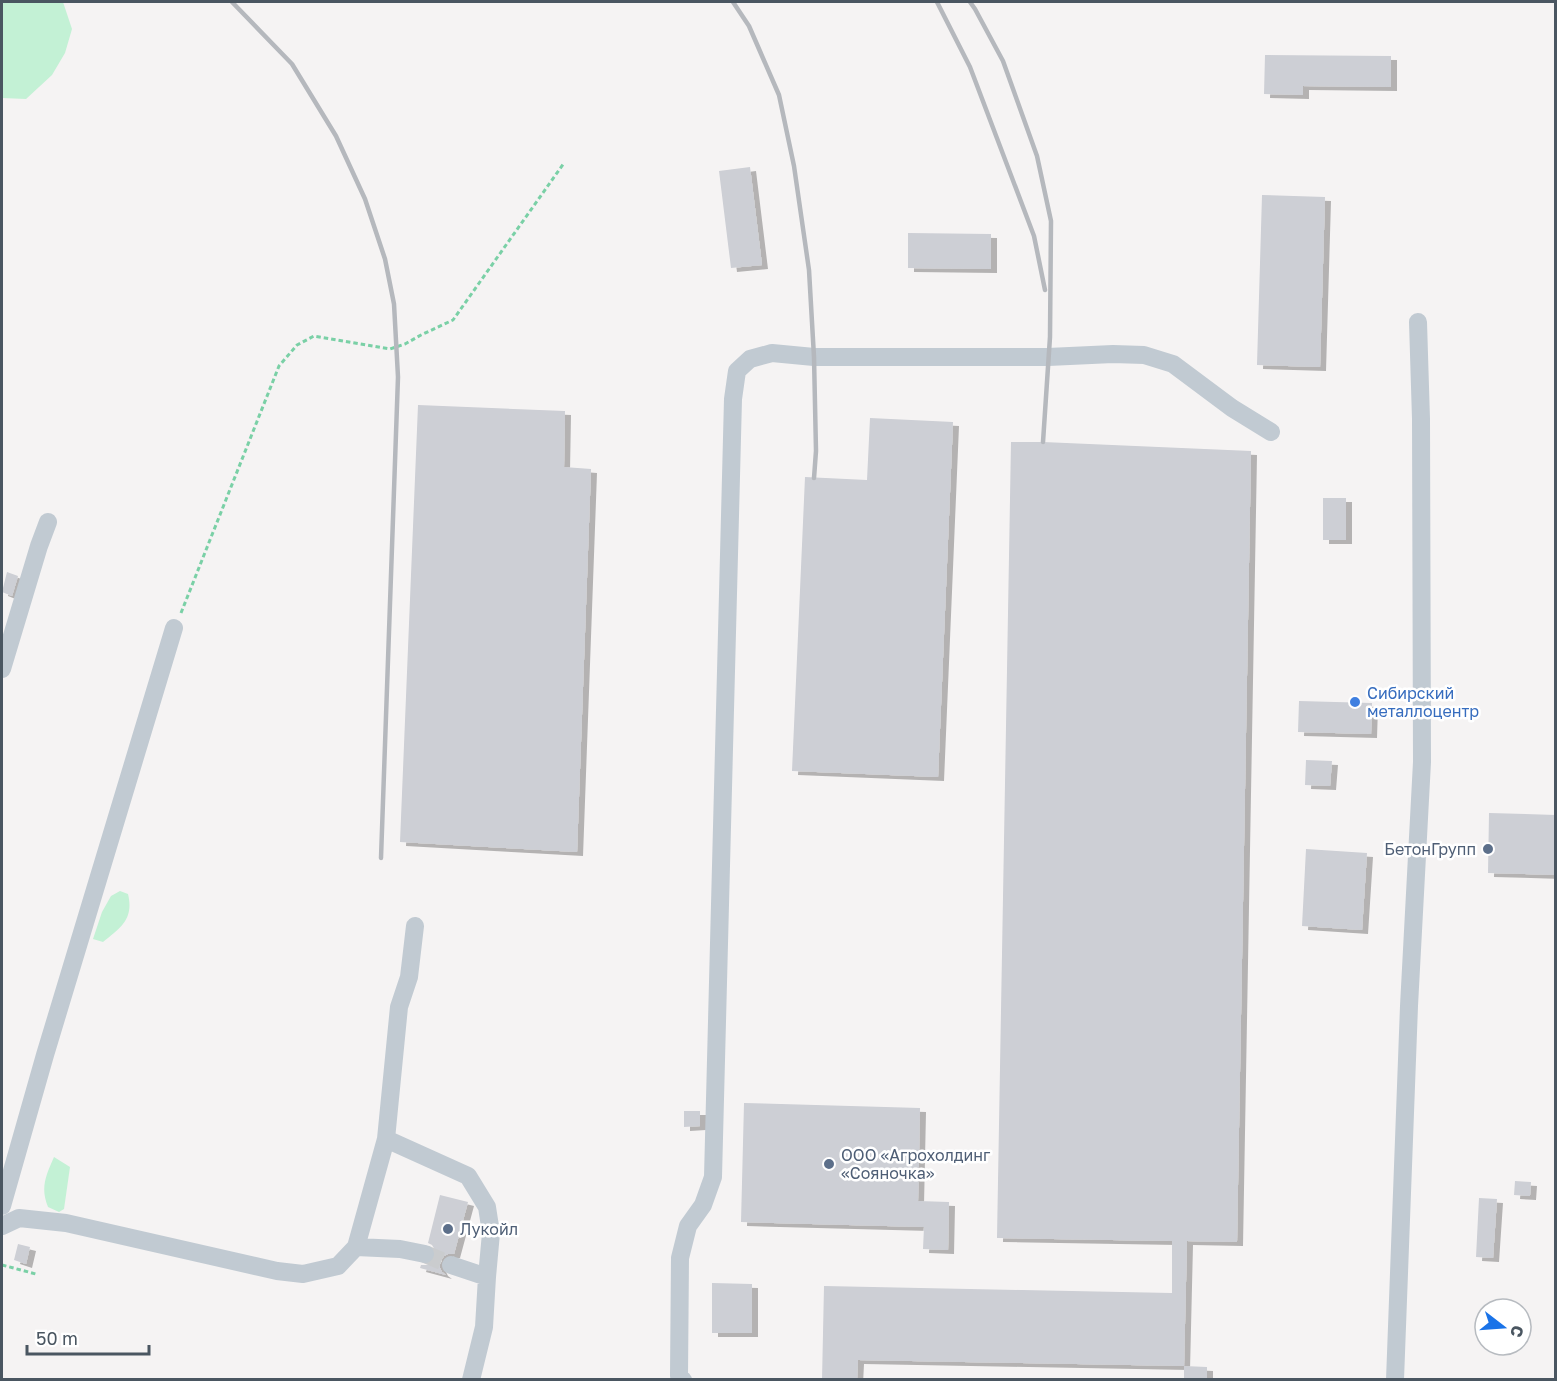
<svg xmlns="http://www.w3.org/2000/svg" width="1557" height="1381" font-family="'Golos Text',sans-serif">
<defs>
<filter id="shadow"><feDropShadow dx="6" dy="4" stdDeviation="0" flood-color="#0004"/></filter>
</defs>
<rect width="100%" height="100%" fill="#f5f3f3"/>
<!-- green -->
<path fill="#c3f1d5" d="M2 2H63L72 29 65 53 52 75 26 99 2 98Z
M120 891 128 894C134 919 121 928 103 942L93 939 102 912 111 896Z
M54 1157 70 1167 64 1209 59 1212 48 1207C40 1188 46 1175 54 1157Z"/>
<!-- building -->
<path fill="#cdcfd5" filter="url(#shadow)" d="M1265 55 1391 56V87L1303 86V95L1264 94Z
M750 167 762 265 731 268 719 171Z
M1262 195 1325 197 1320 367 1257 365Z
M908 233 991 234V269L908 268Z
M418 405 565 411 564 467 591 469 577 852 400 842Z
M870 418 953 422 938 777 792 771 805 477 867 480Z
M1011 442H1043L1251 451 1237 1242 1187 1241 1184 1366 858 1360 857 1380H822L824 1286 1172 1293V1241L997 1238Z
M1323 498H1346V540H1323Z
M7 572 18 576 12 596 2 592Z
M1299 701 1372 703 1371 734 1298 732Z
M1306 760 1332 761 1330 786 1305 785Z
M1489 813 1556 815V875L1488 873Z
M1306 849 1367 853 1362 930 1302 926Z
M744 1103 920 1108 918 1201 949 1202 948 1250 923 1249 924 1227 741 1222Z
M684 1111H700V1126L684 1127Z
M1515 1181 1531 1182 1530 1196 1514 1195Z
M440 1195 468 1202 454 1254H448L444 1256 440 1262V1268L442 1272 446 1275 420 1268 421 1265H428L433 1262 436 1257 435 1250 432 1245 428 1243Z
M1479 1198 1497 1199 1493 1258 1476 1257Z
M18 1244 30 1247 26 1264 14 1260Z
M712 1283 752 1284V1333H712Z
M1184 1366 1207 1367V1380H1184Z"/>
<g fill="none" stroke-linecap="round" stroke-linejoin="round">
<!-- minor-tunnel -->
<path stroke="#caccce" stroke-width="18" stroke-dasharray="18 9" stroke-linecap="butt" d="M425 1254 451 1265"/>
<!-- path -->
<path stroke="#7ad0a6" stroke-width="3" stroke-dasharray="4.5 3" stroke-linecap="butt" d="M181 613 279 366 297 345 314 336 390 349 405 344 421 335 453 320 564 163
M2 1265 36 1274"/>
<!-- minor -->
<path stroke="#c1cad2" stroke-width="18" d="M2 669 39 546 48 522
M415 926 409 977 399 1007 386 1139 468 1176 487 1207 491 1233 487 1277
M2 1206 45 1055 174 628
M2 1226 19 1218 66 1223 277 1271 303 1274 338 1266 356 1247 386 1139
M356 1247 400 1249 425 1254
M451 1265 487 1277 484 1327 471 1380
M683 1380 679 1376 680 1258 688 1226 703 1205 713 1177 733 399 737 371 750 359 772 353 814 357H1048L1113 354 1144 355 1173 364 1232 408 1271 432
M1395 1380 1409 1006 1422 762 1421 419 1418 322"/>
<!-- rail -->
<path stroke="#b5b8bd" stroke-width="4.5" d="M232 2 292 64 336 136 365 199 385 259 394 304 398 377 381 858
M733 2 749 26 779 95 794 166 809 270 814 357 816 451 814 478
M937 2 970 67 1034 236 1045 290
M970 2 975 9 1003 61 1037 156 1051 221 1050 337 1043 442"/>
</g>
<!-- markers -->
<circle fill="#3f7fe0" stroke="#fff" stroke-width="2" cx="1355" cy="702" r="6"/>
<g fill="#5c6f8a" stroke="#fff" stroke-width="2">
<circle cx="1488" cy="849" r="6"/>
<circle cx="829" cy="1164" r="6"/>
<circle cx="448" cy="1229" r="6"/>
</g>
<g text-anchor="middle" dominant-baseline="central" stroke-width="5" stroke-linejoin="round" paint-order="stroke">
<!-- shop labels -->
<g font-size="16" fill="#366cbe" stroke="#fff" text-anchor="start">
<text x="1367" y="693">Сибирский<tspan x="1367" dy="18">металлоцентр</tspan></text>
</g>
<!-- service labels -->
<g font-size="16" fill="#4e5e75" stroke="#fff" text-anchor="start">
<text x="1476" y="849" text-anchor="end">БетонГрупп</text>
<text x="841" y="1155">ООО «Агрохолдинг<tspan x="841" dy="18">«Сояночка»</tspan></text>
<text x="460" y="1229">Лукойл</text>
</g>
</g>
<!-- border -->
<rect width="1557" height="1381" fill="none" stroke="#4a5661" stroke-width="6"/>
<!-- north arrow -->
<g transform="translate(1503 1327) rotate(107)"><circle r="28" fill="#ffffff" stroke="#b7bbc0" stroke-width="1.5"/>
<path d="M0-4.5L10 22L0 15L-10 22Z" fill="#1a73e8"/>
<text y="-9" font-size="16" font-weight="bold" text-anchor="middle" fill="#4a5661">С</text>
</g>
<!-- scale -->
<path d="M27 1345v9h122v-9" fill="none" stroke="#4a5661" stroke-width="3"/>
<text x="36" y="1345" font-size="18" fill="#4a5661" stroke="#ffffff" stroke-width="4.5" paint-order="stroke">50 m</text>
</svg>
